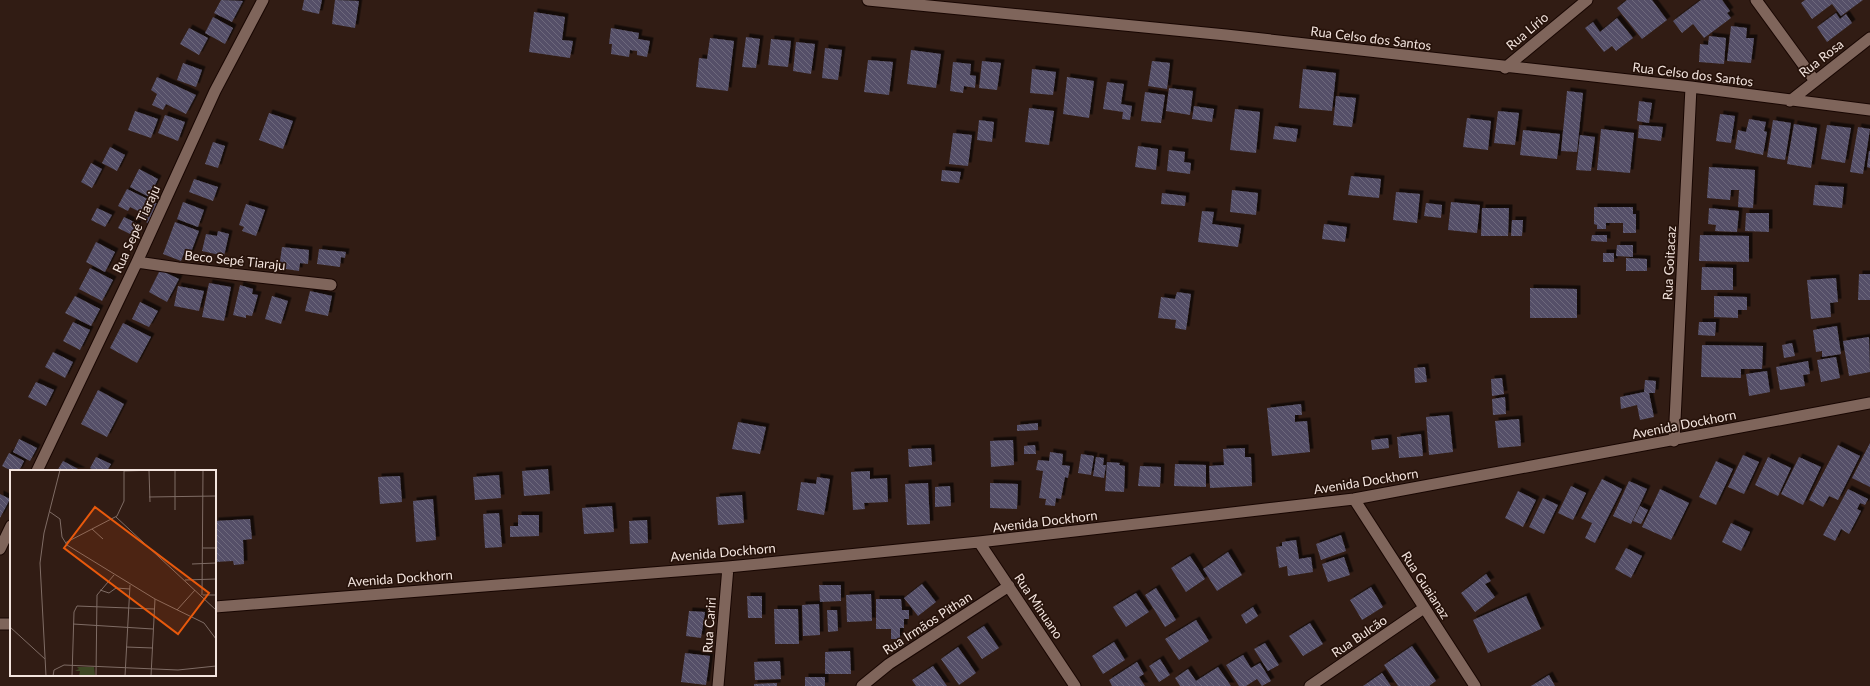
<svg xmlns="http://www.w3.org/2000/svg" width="1870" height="686" font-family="Lato,sans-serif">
<defs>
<pattern id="building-back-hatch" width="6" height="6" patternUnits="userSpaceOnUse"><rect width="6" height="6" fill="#555067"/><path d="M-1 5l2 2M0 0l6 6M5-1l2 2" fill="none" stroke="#6e697c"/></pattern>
<filter id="shadow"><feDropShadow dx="3.5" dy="-3.5" stdDeviation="0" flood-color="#0009"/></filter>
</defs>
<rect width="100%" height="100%" fill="#311c14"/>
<!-- building -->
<path fill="url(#building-back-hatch)" filter="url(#shadow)" d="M221 0 243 1 232 22 214 13Z
M304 0H322L319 14 302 10Z
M335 0 359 1 355 28 332 24Z
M1627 0H1652L1667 20 1642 39 1617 8Z
M1701 0H1722L1730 11 1727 13 1731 18 1704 38 1693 24 1682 33 1673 21Z
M1805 0H1863L1841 16 1832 4 1812 19 1801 3Z
M534 12 565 17 562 40 573 41 570 58 529 52Z
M1836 13 1840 19 1846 14 1852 23 1827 42 1817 27Z
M213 17 233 28 225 44 205 33Z
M1617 18 1633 38 1616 51 1612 46 1604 52 1585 28 1593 22 1600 32Z
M1731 26 1747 28 1746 38H1754L1751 63 1727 61Z
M189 28 208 38 199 55 180 44Z
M611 28 639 33 638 39 650 41 647 57 637 55V51L630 50 629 57 611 54 612 44H609Z
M1709 36 1726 38 1724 64 1699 62 1700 44 1708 45Z
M746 37 760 39 756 68 742 67Z
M710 38 734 41 728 91 696 87 699 58 707 59Z
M771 39 791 41 788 67 768 65Z
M796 42 815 44 811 74 793 71Z
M825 48 842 50 838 80 822 78Z
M911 50 941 54 936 88 907 84Z
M868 60 893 62 889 95 864 92Z
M982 61 1001 63 997 90 979 88Z
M1152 61 1170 63 1167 89 1148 86Z
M953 62 971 64 970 75 976 76 975 88 964 86 963 93 950 91Z
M183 63 202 70 196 87 177 80Z
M1032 69 1056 72 1053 95 1030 93Z
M1303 69 1336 73 1332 111 1299 108Z
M157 77 196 95 186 114 166 104 163 110 152 105 157 94 151 90Z
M1067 77 1094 81 1089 118 1063 114Z
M1107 82 1124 84 1121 104 1132 106 1130 120 1122 119 1123 112 1103 109Z
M1169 88 1193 91 1190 115 1166 111Z
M1567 91 1583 93 1577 152 1561 151Z
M1145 92 1165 95 1161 123 1141 121Z
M1336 96 1356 98 1352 127 1333 125Z
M1639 101 1652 103 1649 123 1637 121Z
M1194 106 1214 109 1212 122 1192 119Z
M1029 108 1054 111 1049 145 1025 142Z
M1235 109 1260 112 1256 153 1230 150Z
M135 111 158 119 151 138 128 130Z
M1498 111 1519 113 1515 145 1494 143Z
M269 113 293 121 283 149 259 140Z
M1720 114 1735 116 1731 143 1716 141Z
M165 115 185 122 178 141 158 133Z
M1467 118 1491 121 1488 150 1463 147Z
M1749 119 1766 122 1764 131 1767 132 1763 155 1735 149 1738 130 1746 132Z
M979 120 994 122 992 142 977 140Z
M1773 120 1791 123 1785 160 1767 157Z
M1794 124 1817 128 1811 168 1787 164Z
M1639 125 1663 127 1661 141 1638 138Z
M1827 125 1851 128 1845 163 1821 159Z
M1275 126 1298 129 1296 142 1273 139Z
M1858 127 1870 129 1863 174 1850 172Z
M1601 129 1634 133 1630 173 1597 170Z
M1523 130 1560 134 1557 159 1520 155Z
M953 133 972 135 968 166 949 164Z
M1580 135 1595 137 1591 171 1576 170Z
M213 142 225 146 218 168 205 164Z
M1138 146 1158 149 1156 170 1135 167Z
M110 147 125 155 117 171 102 163Z
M1169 150 1185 152 1184 162 1191 163 1190 174 1167 171Z
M1869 151H1870V168L1867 167Z
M91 163 102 169 92 188 81 182Z
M1709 167 1755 170 1753 208 1738 207 1739 190H1731L1730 200 1707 198Z
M139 169 158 179 149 197 130 187Z
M942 170 961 172 959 183 941 181Z
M1351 176 1381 179 1379 198 1348 195Z
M194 179 218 187 213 201 189 192Z
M1815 185 1844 187 1842 208 1813 205Z
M127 189 158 204 148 223 139 219 142 213 130 207 128 211 118 206Z
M1232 190 1258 193 1256 215 1230 212Z
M1396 192 1420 194 1417 223 1393 220Z
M1162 193 1186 196 1185 206 1161 204Z
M183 202 204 210 198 227 177 219Z
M1451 202 1480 205 1477 233 1448 230Z
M1426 203 1442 205 1441 218 1424 216Z
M246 204 265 210 256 236 242 231 244 227 239 225Z
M1594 207H1633V214H1636V233H1623V223H1606V229H1597V225L1594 224Z
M97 208 112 215 105 227 91 220Z
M1482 208H1509L1508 236H1481Z
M1709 208 1739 211 1737 232 1715 231 1716 225 1708 224Z
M1202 211 1214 212 1212 224 1241 228 1238 247 1198 242Z
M1746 213H1769V232L1745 231Z
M124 217 138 224 132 235 118 228Z
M1512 220H1523L1522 236H1511Z
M175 222 199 231 190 255 184 253 181 261 163 254Z
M1324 224 1347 227 1345 242 1322 239Z
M218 231 229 234 224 256 202 251 206 234 217 236Z
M1592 235H1607V242L1591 241Z
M1700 235 1749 236V262L1699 261Z
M96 242 115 252 105 272 86 262Z
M1617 245H1633V257L1616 256Z
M282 247 309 250 308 264 300 263 299 271 279 268Z
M319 249 346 252 345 258 341 257 340 267 317 264Z
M1603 253H1614V262H1603Z
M1626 258 1647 259V271H1626Z
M1702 267 1733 268V290H1701Z
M90 268 113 280 102 301 79 289Z
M160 270 179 279 167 302 149 292Z
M1859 274H1870V300H1858Z
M1836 278 1838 302 1830 303 1831 317 1811 319 1807 280Z
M209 283 231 287 224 321 202 317Z
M240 285 253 289 252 294 258 295 252 316 246 315V318L233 315Z
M178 286 204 291 199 311 174 306Z
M1530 288 1577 289V318H1530Z
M310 291 332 296 328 316 305 311Z
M1177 292 1191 294 1186 330 1175 328 1176 320 1158 318 1161 297 1175 299Z
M75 296 100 309 91 326 65 313Z
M272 296 288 301 281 324 265 319Z
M1714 296 1747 297V310H1738V318L1714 317Z
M140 302 158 311 149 327 132 319Z
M73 322 90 330 80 350 63 341Z
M1699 322H1716L1715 336 1698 335Z
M123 323 151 337 137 363 110 348Z
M1837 326 1841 354 1822 357V351L1816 352 1813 330Z
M1869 337 1870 372 1849 376 1843 341Z
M1792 343 1795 356 1784 358 1782 345Z
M1702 345 1763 346 1762 369H1741V378L1701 377Z
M53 352 73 362 65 378 45 367Z
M1836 357 1840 378 1821 382 1817 360Z
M1808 361 1810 374 1803 375 1805 386 1780 390 1776 367Z
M1425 367 1427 382 1415 383 1414 368Z
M1767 371 1770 392 1749 396 1746 374Z
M1502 378 1504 394 1492 396 1491 379Z
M1645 380 1656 381 1655 393H1649L1654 417 1640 420 1637 405 1621 409 1620 397 1644 392Z
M36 382 54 390 46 406 28 397Z
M98 390 124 404 107 437 81 424Z
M1505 397 1506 414 1493 415 1492 399Z
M1301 404 1302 415H1295V422L1307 421 1310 452 1272 456 1267 408Z
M1449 415 1453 452 1429 455 1426 417Z
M1519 419 1521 446 1498 448 1495 421Z
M738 422 766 427 760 454 732 449Z
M1038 423V430L1017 431V425Z
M1421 434 1423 456 1399 458 1397 437Z
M1388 438 1389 448 1372 450 1371 440Z
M19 439 37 448 30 461 13 452Z
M1013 440 1014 465 991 467 990 441Z
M1870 443V487L1852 478Z
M1035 445 1036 454H1024V446Z
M1838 445 1860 456 1838 500 1829 496 1823 507 1809 500Z
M931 448 932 465 909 467 908 449Z
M1245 448V457H1251L1252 486 1210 488 1209 466 1224 465 1223 449Z
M1050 452 1063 454 1062 465 1070 466 1068 478 1065 477 1061 499 1056 498 1055 506 1045 505 1046 499 1039 498 1043 471 1036 470 1038 460 1049 461Z
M9 453 24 461 19 471H12L2 466Z
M1081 454 1094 456 1091 475 1078 473Z
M1743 455 1759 462 1744 494 1728 487Z
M96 457 111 464 107 471H95L90 468Z
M1096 457 1104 458 1103 465H1106L1104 478 1093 476Z
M1768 457 1791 468 1778 496 1755 485Z
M1799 457 1821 467 1803 505 1781 494Z
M63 461 82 471H57Z
M1716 461 1733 469 1716 505 1699 497Z
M1107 462 1120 463 1119 465 1125 466 1124 492 1105 491Z
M1175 464 1206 465V487L1174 486Z
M1140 466 1161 467 1160 487 1138 486Z
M548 469 550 494 524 496 522 471Z
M870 471V479L887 478 888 502 864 503 865 509 853 510 851 472Z
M499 475 501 498 475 500 473 477Z
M400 476 402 502 380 504 378 477Z
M817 477 830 479 824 515 797 510 801 482 816 484Z
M1602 479 1622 489 1595 543 1585 538 1592 523 1581 518Z
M1629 481 1647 489 1631 524 1613 516Z
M928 483 930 524 907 525 905 484Z
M990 483 1018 484 1017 509 990 508Z
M950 486 951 506 935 507V487Z
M1571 486 1586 493 1573 520 1558 513Z
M1660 489 1689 503 1671 540 1642 527Z
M1848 489 1868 499 1865 505 1860 503 1857 509 1861 511 1849 534 1841 529 1835 541 1823 535Z
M1518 491 1536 500 1523 527 1505 518Z
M0 494 10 499 0 518Z
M742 495 744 523 718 525 716 497Z
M1543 498 1558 505 1544 534 1529 527Z
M433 499 436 540 416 542 413 501Z
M612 506 614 532 584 534 582 508Z
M1640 506 1648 510 1641 524 1633 521Z
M499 513 502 547 485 548 483 514Z
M518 515H539V536L510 537V526H518Z
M250 519 252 539 243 540 244 564 234 565 233 561 215 562V521Z
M647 520 648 543 630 544 629 521Z
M1731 523 1750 532 1741 551 1722 542Z
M1341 535 1346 551 1321 560 1316 544Z
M1296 540 1299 559 1311 557 1313 572 1288 576 1287 566 1279 568 1276 547 1282 546V542Z
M1626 548 1642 556 1631 578 1615 569Z
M1228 552 1242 575 1217 591 1203 569Z
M1190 556 1205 579 1186 592 1171 568Z
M1344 557 1350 575 1328 582 1322 564Z
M1486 574 1491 581 1485 584 1495 597 1475 612 1461 593Z
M922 584 936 602 918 616 904 598Z
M819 585H841V601L820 602Z
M1371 587 1383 607 1362 620 1350 600Z
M1156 588 1176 620 1165 627 1145 595Z
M1136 593 1149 612 1126 627 1113 607Z
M871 594 872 621 847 622 846 595Z
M747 596H762V618H748Z
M1526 596 1541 629 1488 653 1473 620Z
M876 599H901L902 610H909V619H904V628H900V639H891V629H876Z
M819 604 820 635 803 636 802 605Z
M1253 607 1258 616 1246 624 1241 615Z
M774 609H798L799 644H775Z
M827 610H837L838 631 828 632Z
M689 611 705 612 701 638 686 636Z
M1196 620 1209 641 1179 660 1165 639Z
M1310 623 1323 644 1303 656 1289 636Z
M984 626 999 648 982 659 967 637Z
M1114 642 1125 660 1103 674 1092 656Z
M1265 643 1279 665 1268 671 1254 649Z
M1412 646 1436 681 1429 686H1398L1384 665Z
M958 647 976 673 959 685 941 659Z
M850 651 851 674H825V652Z
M685 653 710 656 706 685 681 682Z
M1243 655 1251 668 1260 663 1271 681 1262 686 1257 679 1246 686H1239L1226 665Z
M1160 659 1170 675 1159 682 1149 666Z
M780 661 781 679 755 680 754 662Z
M1137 662 1144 674 1139 677 1145 686H1112L1109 680Z
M933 666 947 686H916L912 680Z
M1218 667 1231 686H1180L1175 678 1188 669 1196 681Z
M1382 673 1391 686H1363Z
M1549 675 1555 686H1531Z
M805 677H825V686H805Z
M777 683V686H754V684Z"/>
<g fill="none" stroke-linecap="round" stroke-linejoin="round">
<defs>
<path id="minor" d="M868 0 1226 35 1691 87 1870 110
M1756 0 1815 81
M1505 68 1587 0
M1790 101 1870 38
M137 262 178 268 331 285
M1674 441 1691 87
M37 471 137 262 215 91 263 0
M1354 499 1475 686
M979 542 1075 686
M0 549 11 526
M215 607 728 567 979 542 1354 499 1870 403
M0 624H11
M718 686 728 567
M862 686 889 664 1009 586
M1310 686 1424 608"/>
</defs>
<!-- minor casing -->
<use href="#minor" stroke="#180602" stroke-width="13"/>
<!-- minor -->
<use href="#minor" stroke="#7f655b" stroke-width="11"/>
</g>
<g text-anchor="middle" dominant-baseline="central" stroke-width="3.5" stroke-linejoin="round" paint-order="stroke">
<!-- street labels -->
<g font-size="13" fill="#f3e4de" stroke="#27130b">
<text transform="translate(1527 31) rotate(-40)">Rua Lírio</text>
<text transform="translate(1371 38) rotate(7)">Rua Celso dos Santos</text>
<text transform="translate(1821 58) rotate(-38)">Rua Rosa</text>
<text transform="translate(1693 74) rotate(7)">Rua Celso dos Santos</text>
<text transform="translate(136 229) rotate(-65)">Rua Sepé Tiaraju</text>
<text transform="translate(235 260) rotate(6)">Beco Sepé Tiaraju</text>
<text transform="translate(1669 263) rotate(-87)">Rua Goitacaz</text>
<text transform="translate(1684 424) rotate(-11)">Avenida Dockhorn</text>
<text transform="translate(1366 481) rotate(-9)">Avenida Dockhorn</text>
<text transform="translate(1045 521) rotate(-7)">Avenida Dockhorn</text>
<text transform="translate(723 552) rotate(-5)">Avenida Dockhorn</text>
<text transform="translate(400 578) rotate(-4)">Avenida Dockhorn</text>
<text transform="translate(1426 585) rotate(57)">Rua Guaianaz</text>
<text transform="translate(1039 606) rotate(56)">Rua Minuano</text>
<text transform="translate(927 623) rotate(-33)">Rua Irmãos Pithan</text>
<text transform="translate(709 625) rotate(-86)">Rua Cariri</text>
<text transform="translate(1359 636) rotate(-34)">Rua Bulcão</text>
</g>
</g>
<!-- overview -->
<g transform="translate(10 470)">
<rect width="206" height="206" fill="#311c14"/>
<path d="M67 197H84L85 205 69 206 70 201H65L69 199Z" fill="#3e4824"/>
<path fill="none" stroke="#7f6c65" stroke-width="1" d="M114 1 147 0M139 1 140 32M139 27 206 26M165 40V0M40 42 50 49 52 67 57 75 145 129 194 153 206 169M106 47 206 140M82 59 93 69M55 73 107 46 114 31V0M193 78H206M182 94 206 93M175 110 206 109M90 120 99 123 106 118 120 119M192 125 193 0M193 125H206M167 140 185 120M63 154 143 159M0 157 35 189M116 177 143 178M36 206 30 93 34 63 50 0M43 206 44 200 54 195 168 200 206 196M62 206 64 142 67 136 144 139M86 206 87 125 104 105M115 206 120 115M141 206 145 129"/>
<path fill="#e8590c" fill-opacity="0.15" stroke="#e8590c" stroke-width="2" d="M85 37 199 123 168 164 54 78Z"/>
<rect width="206" height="206" fill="none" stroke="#f3e4de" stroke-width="2"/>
</g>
</svg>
